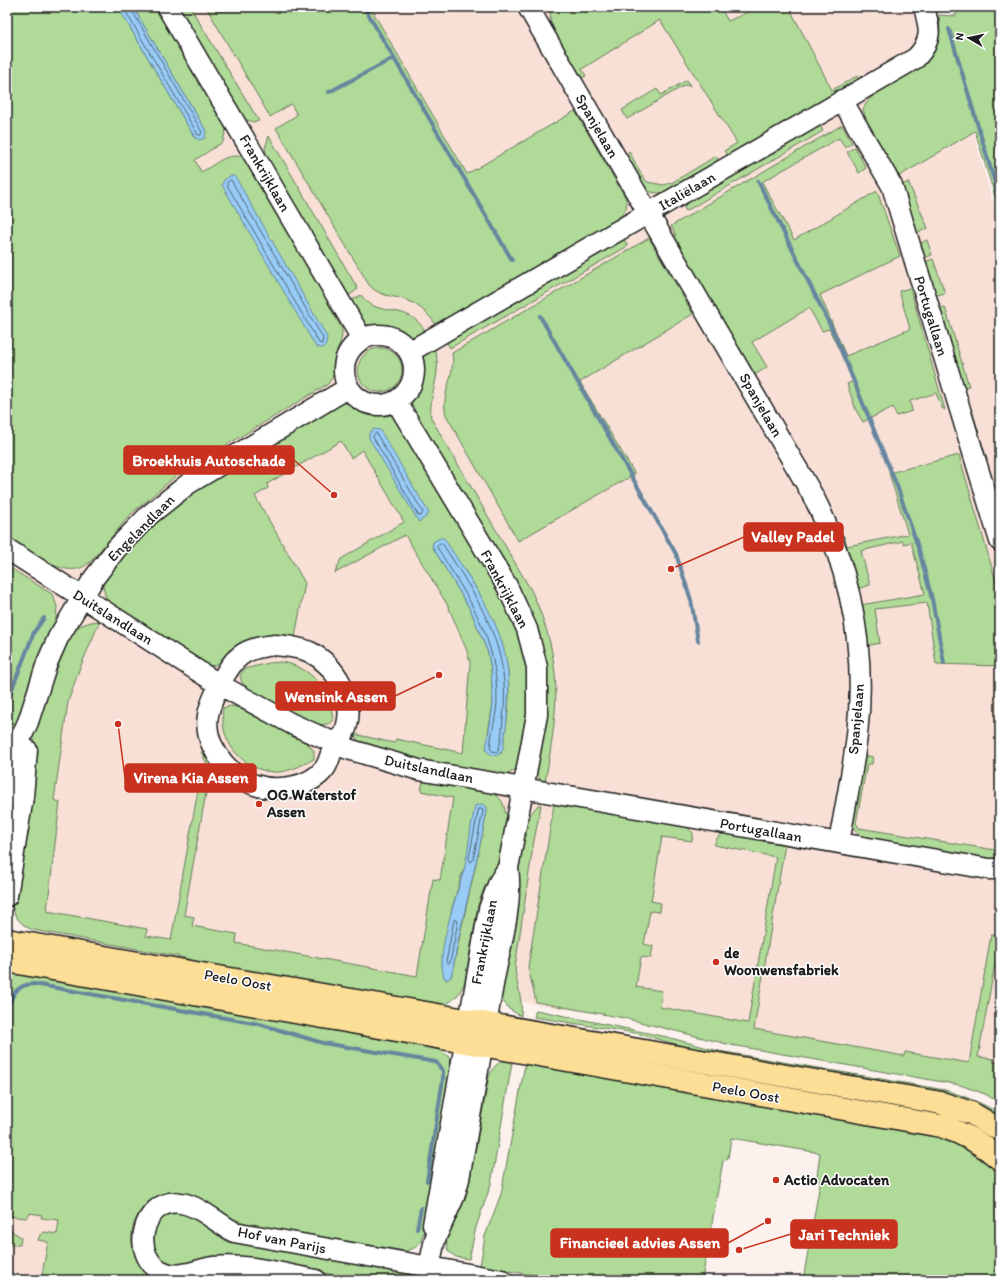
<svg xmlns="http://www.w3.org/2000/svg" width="1007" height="1287" font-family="Itim,sans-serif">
<rect width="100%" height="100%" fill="#fcf1ed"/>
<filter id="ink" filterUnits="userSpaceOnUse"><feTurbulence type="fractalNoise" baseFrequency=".025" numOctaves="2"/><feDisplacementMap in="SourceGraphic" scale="8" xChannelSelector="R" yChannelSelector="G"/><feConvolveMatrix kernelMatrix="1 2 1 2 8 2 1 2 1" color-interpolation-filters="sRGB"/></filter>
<g filter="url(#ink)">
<!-- built -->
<path fill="#f8e0d7" d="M7 7H924L954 64 1000 228V1075L23 926 9 905 7 877Z
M7 1199 62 1209 50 1280H7Z"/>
<!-- green -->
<path fill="#afda97" stroke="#667b5a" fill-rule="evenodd" d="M7 7H118L195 138 206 131 133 7H159L227 125 223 142 195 160 201 172C217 164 227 151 246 158L335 305 331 309 342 329V336L336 357 333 376 328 384 177 475 131 514 91 561C80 572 67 571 53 565L51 569 7 538Z
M176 7H190L259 121 253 122 241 118Z
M206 7H370L467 174 575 111 625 197C630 208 623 215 614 221L616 225 439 329C431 317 422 307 409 301 394 295 381 298 369 285L276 128 297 115 291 104 270 117Z
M551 7H720L728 21 759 7H789L832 90 857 76 862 83 732 156 728 155 724 151 737 143 660 20 582 69 586 76 580 79 551 32 554 29 550 20Z
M944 7H1000V213L975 131 896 178 865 126 868 124 863 110C867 99 874 95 883 89 917 69 945 61 939 15L956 16V9Z
M687 80 690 86 685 85 627 119 622 110 657 89 661 95Z
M818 121 823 131 686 211 681 202Z
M842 125 852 143 845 147 839 138 762 182 794 240 877 191 900 256 820 295 846 356 910 329 899 291 910 288 945 410 942 408 936 393 910 401 912 411 896 416 893 407 863 422 856 410 847 384 854 381 829 329 822 331 809 308 752 342 767 367 753 376 672 238 676 236 671 226Z
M269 136 358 289 347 297 267 159 265 148Z
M855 147 866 168 859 173 847 152Z
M629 151 640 172 647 182 664 185 673 182 716 156 718 160 716 165C699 175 660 207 642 186 635 178 630 166 625 157Z
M908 182 928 228 914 234 899 187Z
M622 236 628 246 450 348 445 339Z
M649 238 693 314 580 382 635 474 518 541 446 415C440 394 456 376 452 353Z
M927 240 932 255 922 259 917 245Z
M933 259 945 293 933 296 923 263Z
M361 295C375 314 392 307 410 316 418 320 423 328 428 334L408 337 365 324 359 319 348 302Z
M945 307 969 386 964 387 938 309Z
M433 346C445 370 428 393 431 418L532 592C565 665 558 708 545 783L539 778 534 768 541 662 412 407 411 401 418 383 422 358 426 351Z
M358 370a22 22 0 1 1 44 0a22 22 0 1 1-44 0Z
M342 403C352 403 360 407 370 410 379 413 387 412 395 417L484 560 524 643 531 697 521 765 507 775H499L417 761 363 745 358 741 354 734 394 743 396 739 463 753 470 663 467 651 448 606 405 535 335 573 341 559 404 522 362 450 351 458 341 441 267 484 268 488 255 496 305 583 295 637 292 640 225 659 216 665 209 666 107 603 103 587V581L115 560 183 496ZM432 546 464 569 479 593 500 637 508 671 509 695 508 712 501 754 488 733 493 704 491 670 488 653 471 611Z
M972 410 987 460 982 461 967 412Z
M959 455 1000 595V666L936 664 927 603 875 609 880 643 866 646 860 605 925 594 911 542 904 544 903 541 861 551 870 585 857 589 841 537 844 536 847 546 908 534 889 473Z
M7 566 52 594 57 606 56 620 58 621 7 759Z
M100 621 79 670 68 702 54 800 60 802 47 911 147 929 146 936 171 940 200 779 204 776 209 768 201 752H207L220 771 217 788 207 787 184 915 194 917 192 926 237 934 236 943 417 976 433 879 440 880 453 798 421 791 423 781C435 783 489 790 496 795 502 799 505 806 505 813L511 815 501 857 484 888 478 905 465 981C461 993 455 1000 444 1005L214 966 177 956 33 930C20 925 14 916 11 903L26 803 32 740 37 719 59 652 79 626 91 622ZM487 811C477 864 463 916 453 969L451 977 446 980 442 967 452 908 461 877Z
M282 662C312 667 331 691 333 720 327 727 321 724 313 724L247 693 249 689 242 683 240 676 244 669 269 663Z
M231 706 240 708 308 744 314 751V759C300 766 288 773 273 772 247 770 226 749 223 724 223 718 222 713 223 708Z
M863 755 873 757 872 764H867L856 823 859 828 995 850 999 862 862 839 852 826Z
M554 804 687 827 693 833 692 841 662 837 651 901 661 903 660 912 650 911 644 944 653 946 651 958 641 957 636 987 662 991 660 1007 748 1023 776 857 714 845 717 838 723 833 785 844 754 1029 904 1056 905 1052 969 1063 991 935 1000 936 978 1057 994 1059 993 1062 1000 1063V1103L985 1094 960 1085 731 1045 624 1018 536 1002 528 967Z
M538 805H541L533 846 515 967C516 984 523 998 521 1016L509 1009 501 998 514 881 528 817Z
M21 971 285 1016 330 1030 440 1050 448 1056 454 1070 428 1234 423 1233C422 1245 415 1249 405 1251L247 1224C240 1221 232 1219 224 1215 210 1206 199 1194 181 1192 175 1191 167 1194 161 1197 122 1212 124 1259 155 1280H41L48 1242 38 1240 40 1235 44 1232 57 1234 59 1220 41 1218 42 1215 30 1213 26 1218 7 1216V981L12 975Z
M536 1010 667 1037 719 1051 945 1090C964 1096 983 1103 1000 1114V1120L694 1049 635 1033 534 1017Z
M513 1057 491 1184 476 1227 469 1259 456 1257 448 1251 446 1238 442 1236 458 1214 468 1190 489 1076C494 1064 501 1060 513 1057Z
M525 1064 943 1131 1000 1166V1280H803L820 1183 817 1176 820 1153 731 1138 728 1158 723 1161 702 1280H562L480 1266 485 1236 501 1194Z
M181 1211 464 1280H361L314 1271 171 1266 155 1255 151 1230 165 1215Z
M7 1228 21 1237 20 1245H7Z
M225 1276 258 1280H204Z"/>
<!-- water -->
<path fill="#98ccf6" stroke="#66869f" d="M118 7H133L206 131 205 138 200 140 195 138Z
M230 176H234L236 178 327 337 326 345 323 348 316 347 222 185 224 180Z
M374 429 380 430 429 513 428 515 419 522 369 438V433Z
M440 538H444C470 580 504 622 508 673 510 698 507 723 503 749 499 758 492 757 486 750L493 704 491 670 488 653 471 611 432 546 433 542Z
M482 804 487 807V811C477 864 462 915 453 969L451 977 446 980C432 963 458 891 464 870 469 849 470 826 475 806Z"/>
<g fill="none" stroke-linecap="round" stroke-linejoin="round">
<!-- shore -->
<path stroke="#4e6273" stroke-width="1" d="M123 7 198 135H201L202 132 130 7
M231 180 323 338 322 344 319 343 227 185V183Z
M376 433 423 512 421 516 418 515 373 437Z
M440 543H442C479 601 512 647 503 719 502 728 502 744 497 752L492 751 490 748C491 733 496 718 497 703 498 637 469 600 437 547Z
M479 809H482L483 811 473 860 471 862 469 859Z
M456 919 458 921 450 963 448 964 446 962 454 920Z"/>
<!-- stream -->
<path stroke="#66869f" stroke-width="4" d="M364 7 512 260
M949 29 1000 200
M329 92 394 58
M758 181 834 333 897 486 919 550 932 599 944 663
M540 316 676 554 691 600 698 641
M7 702 34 632 44 618
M7 1015C10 998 15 984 34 984L259 1024 323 1043 436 1062 443 1071V1079L427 1181
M417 1229 421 1208"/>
<defs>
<path id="minor" d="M167 7 362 339
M528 7 791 458C801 475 811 491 819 508 853 580 866 657 857 735 853 771 845 807 839 843
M842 100 892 186 1000 541
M344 370a35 35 0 1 1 70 0a35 35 0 1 1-70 0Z
M409 352 916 58C933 40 930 29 924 7
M396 401 507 586 527 629 537 667V715L508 868C513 904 501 943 494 979 482 1046 471 1113 459 1179L454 1197 435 1239 429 1267
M7 549 220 685 292 724 348 749 419 770 989 869H1000
M274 645C287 646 299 647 310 652 335 665 354 697 347 725 345 735 338 741 333 749 330 755 329 762 325 768 310 788 277 792 255 785 235 778 221 764 212 745 201 720 211 702 222 680 227 671 232 662 240 656 250 648 262 647 274 645Z
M7 797 18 744 28 722 47 663 58 638 94 578 116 549 149 515 188 484 348 388
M7 896 23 797 27 750
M433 1225 489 909 499 882 508 868
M316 1280C283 1274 247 1263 214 1267 198 1269 182 1278 166 1273 128 1260 141 1197 181 1203 200 1206 217 1223 234 1232L502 1280"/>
<path id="major" d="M7 940 941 1103 971 1113 1000 1130
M7 961 941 1126C963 1133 983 1144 1000 1159"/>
</defs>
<!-- minor casing -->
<use href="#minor" stroke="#1c1c1c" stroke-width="23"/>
<!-- major casing -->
<use href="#major" stroke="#1c1c1c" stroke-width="25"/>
<!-- minor -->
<use href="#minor" stroke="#fff" stroke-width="20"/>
<!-- major -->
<use href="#major" stroke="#fcde96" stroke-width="22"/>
</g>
</g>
<!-- markers -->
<g fill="#c8321e" stroke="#fff" stroke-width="1.5">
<circle cx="259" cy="804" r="4"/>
<circle cx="716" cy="962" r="4"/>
<circle cx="776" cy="1180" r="4"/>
</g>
<g text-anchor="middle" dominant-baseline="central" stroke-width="3" stroke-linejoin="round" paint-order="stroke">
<!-- street labels -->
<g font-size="15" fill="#1c1c1c" stroke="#fff">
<text transform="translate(597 126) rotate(60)">Spanjelaan</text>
<text transform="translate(265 173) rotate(60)">Frankrijklaan</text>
<text transform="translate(687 191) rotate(-30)">Italiëlaan</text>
<text transform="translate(931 316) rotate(73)">Portugallaan</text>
<text transform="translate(761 405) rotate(60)">Spanjelaan</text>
<text transform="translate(141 528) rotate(-45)">Engelandlaan</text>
<text transform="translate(505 589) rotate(62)">Frankrijklaan</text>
<text transform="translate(113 617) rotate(32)">Duitslandlaan</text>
<text transform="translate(856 719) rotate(-85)">Spanjelaan</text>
<text transform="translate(429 769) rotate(12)">Duitslandlaan</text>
<text transform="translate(761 830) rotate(10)">Portugallaan</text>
<text transform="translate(484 942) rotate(-79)">Frankrijklaan</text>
<text transform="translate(238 980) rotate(10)">Peelo Oost</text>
<text transform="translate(746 1092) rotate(10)">Peelo Oost</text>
<text transform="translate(282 1240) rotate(11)">Hof van Parijs</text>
</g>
<!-- poi labels -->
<g font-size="15" font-weight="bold" fill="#1c1c1c" stroke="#fff" text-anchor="start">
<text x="267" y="795">OG Waterstof<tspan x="267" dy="17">Assen</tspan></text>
<text x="724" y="953">de<tspan x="724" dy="17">Woonwensfabriek</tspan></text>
<text x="784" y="1180">Actio Advocaten</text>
</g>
</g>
<!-- callouts -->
<path fill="none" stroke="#c8321e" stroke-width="1.5" d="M334 495L294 460M671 569L744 537M439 675L395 696M118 724L125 778M739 1250L791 1234M768 1221L728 1243"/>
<g fill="#c8321e" stroke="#fff" stroke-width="1.5">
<circle cx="334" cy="495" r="4"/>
<circle cx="671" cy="569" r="4"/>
<circle cx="439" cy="675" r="4"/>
<circle cx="118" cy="724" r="4"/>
<circle cx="739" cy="1250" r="4"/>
<circle cx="768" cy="1221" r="4"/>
</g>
<g fill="#c8321e" stroke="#c8321e" stroke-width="1.5">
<rect x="124" y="446" width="170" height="28" rx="4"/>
<rect x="744" y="523" width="99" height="28" rx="4"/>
<rect x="276" y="682" width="119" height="28" rx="4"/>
<rect x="125" y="764" width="131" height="28" rx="4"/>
<rect x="791" y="1220" width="106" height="28" rx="4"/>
<rect x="551" y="1229" width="177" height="28" rx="4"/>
</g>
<g font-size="16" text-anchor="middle" font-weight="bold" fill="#fff">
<text x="209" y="466">Broekhuis Autoschade</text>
<text x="793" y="542">Valley Padel</text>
<text x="336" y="702">Wensink Assen</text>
<text x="191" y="783">Virena Kia Assen</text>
<text x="844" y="1240">Jari Techniek</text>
<text x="640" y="1248">Financieel advies Assen</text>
</g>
<!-- margin -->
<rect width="1007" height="1287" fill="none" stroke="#fff" stroke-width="24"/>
<rect x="12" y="12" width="983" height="1263" fill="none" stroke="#1c1c1c" stroke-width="1.5" filter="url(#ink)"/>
<!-- north arrow -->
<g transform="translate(969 38) rotate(279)" stroke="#ffffff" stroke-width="3" paint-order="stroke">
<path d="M0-3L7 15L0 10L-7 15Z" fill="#1c1c1c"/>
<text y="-6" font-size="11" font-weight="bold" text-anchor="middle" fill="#1c1c1c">N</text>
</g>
</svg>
